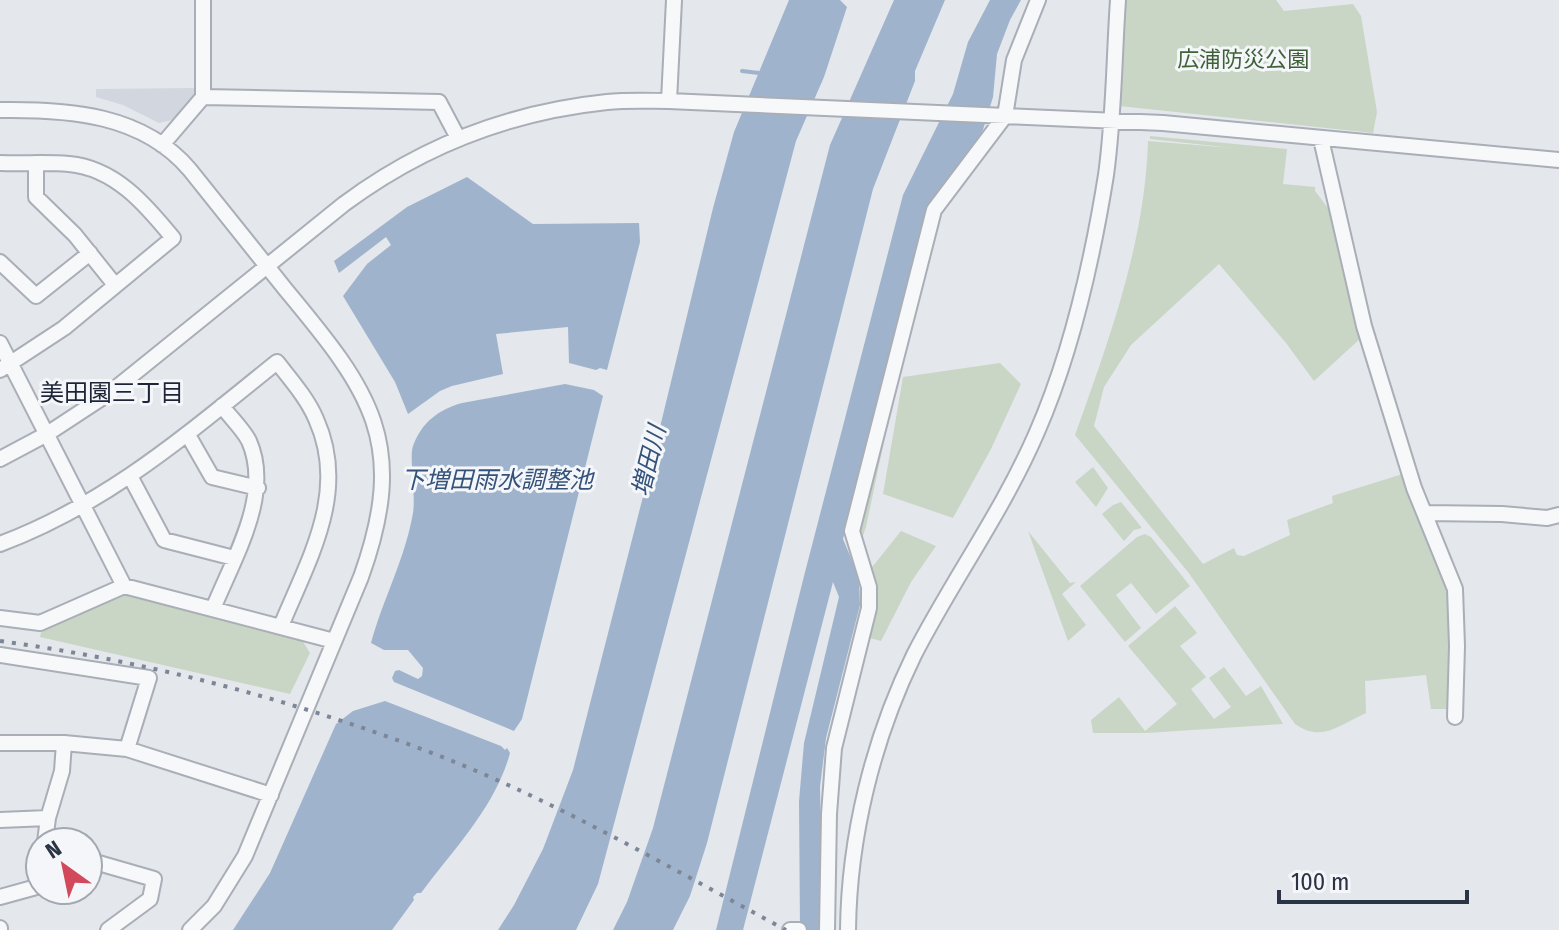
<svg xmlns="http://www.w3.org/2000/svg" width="1559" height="930" font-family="'Fira Sans Condensed','Noto Sans JP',sans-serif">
<rect width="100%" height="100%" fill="#e4e7ec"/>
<!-- built -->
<path fill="#d2d6de" d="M195 88V94L177 119 159 123 123 105 96 97V89Z"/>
<!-- green -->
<path fill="#c9d6c5" d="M1125 0H1276L1284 11 1353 4 1361 16 1377 112 1373 133 1119 106Z
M1150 136 1287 149 1283 184 1315 187V191L1331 212 1362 337 1314 381 1286 343 1219 264 1131 345 1104 387 1094 426 1203 564 1234 548 1237 555 1244 556 1290 535 1287 520 1333 503 1332 496 1406 473 1451 588 1453 709H1431L1426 675 1365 681 1366 713C1339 725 1322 743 1295 724L1188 572 1075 435C1109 340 1145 243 1148 141L1233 148 1150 139Z
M1000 363 1021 384 991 449 953 518 883 494 903 377Z
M898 375 866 527 861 541 858 522Z
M1093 467 1108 488 1096 507 1075 482Z
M1121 502 1142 528 1134 530 1124 541 1102 514 1113 505Z
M901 531 936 546 911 582 881 641 866 637C874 609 878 595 871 566H873Z
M1028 531 1070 583 1076 582 1062 594 1086 625 1068 641Z
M1145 534 1151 537 1190 586 1156 614 1131 583 1116 595 1141 628 1125 642 1080 586 1137 537Z
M125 592 302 640 310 653 290 694 40 637 42 629Z
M1175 606 1197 633 1180 646 1206 677 1191 689 1214 719 1231 707 1209 678 1224 667 1246 696 1261 686 1283 724 1147 733H1093L1091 720 1119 697 1145 731 1177 704 1128 646Z"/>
<!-- water -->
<path fill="#9fb4cc" d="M789 0H840L847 7 824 77 796 141 598 884 576 930H498L514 905 543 849 573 770 647 481 713 208 734 132Z
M894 0H945L915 71V81L873 189 707 843 690 896 673 930H613L627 902 653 828 830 145Z
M990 0H1021L1010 20 997 54 993 97 982 133 930 203 843 539 859 577 860 605 826 738 820 787 823 930H800L799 801 804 743 839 597 833 582 743 930H716L804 576 903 195 953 94 968 42Z
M467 177 533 224 639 223 640 242 607 370 600 368 596 370 569 363 568 327 496 334 503 374 452 386 440 391 408 414 395 382 343 296 367 264 391 245 386 237 339 273 334 261 407 207Z
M565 384 594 390 603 396 522 719 514 731 394 682 392 678 395 671 399 670 418 679 422 676 423 668 408 650H384L371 643C383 599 405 559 413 513 416 495 409 457 413 446 422 422 438 410 462 403Z
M385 701 501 746 505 750 507 748 510 753C496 806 453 850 421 893H417L413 897 414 900 392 930H233L270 873 336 724 353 711Z"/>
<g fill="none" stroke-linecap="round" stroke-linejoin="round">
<!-- stream -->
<path stroke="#9fb4cc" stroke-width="4" d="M742 71 759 73"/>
<defs>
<path id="minor" d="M203 97V0
M669 101 674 0
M0 110C68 109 143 114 190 170 222 210 254 250 286 290 371 392 409 443 361 577L245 856 214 906 190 930
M1321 139 1364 326 1414 488 1455 589 1457 646 1455 717
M162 145 203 97 439 102 458 138
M0 163C23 164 46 162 69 164 115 168 146 205 173 238L64 328 0 370
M36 163V197L75 235 115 285
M0 262 36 296 90 253
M0 343 124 586 334 641
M188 435 212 477 258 488
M0 459 47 434 111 392 344 204C422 146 510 112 607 102 627 100 648 101 669 101L1163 123 1559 160
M130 476 164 540 234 558
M1425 513 1502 514 1547 518 1559 515
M0 544C109 503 187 434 277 362 291 380 307 398 316 419 349 492 309 558 281 626
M213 609C233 559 273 495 249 441 243 429 230 417 222 406
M0 618 40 623 124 586
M0 655 149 678 127 749
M0 743H64L127 749 271 795
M0 820 48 818 62 771 64 743
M45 842 48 818
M88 860 154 879 150 899 108 930
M0 897 40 886
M0 928V930
M790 930H799
M827 930 829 814 834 748 869 608V587L852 531 934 210 1005 116 1014 60 1038 0
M848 930C849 837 873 739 914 655 953 579 1003 511 1037 432 1072 352 1092 262 1106 175 1114 118 1114 58 1118 0"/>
</defs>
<!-- minor casing -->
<use href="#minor" stroke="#a9aeb7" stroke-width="18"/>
<!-- minor -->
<use href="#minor" stroke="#f7f8fa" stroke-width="14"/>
<!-- rail -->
<path stroke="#7d8696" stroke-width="4" stroke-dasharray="4 8" stroke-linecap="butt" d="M0 641C153 662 301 702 445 758 563 805 674 870 786 930"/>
</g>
<g text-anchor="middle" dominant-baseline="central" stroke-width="6" stroke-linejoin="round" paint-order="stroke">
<!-- park labels -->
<g font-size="22" fill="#3f6138" stroke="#f4f6f9">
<text x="1243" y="59">広浦防災公園</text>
</g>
<!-- neighbourhood labels -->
<g font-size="24" fill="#1d2536" stroke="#f4f6f9">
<text x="112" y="393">美田園三丁目</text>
</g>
<!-- water labels -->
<g font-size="24" font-style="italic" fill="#34527a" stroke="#f4f6f9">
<text transform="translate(649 461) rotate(-76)">増田川</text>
<text x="497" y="480">下増田雨水調整池</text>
</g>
</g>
<!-- north arrow -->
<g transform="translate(64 866) rotate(327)"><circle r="38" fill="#f4f6f9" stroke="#a4a8b1" stroke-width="2"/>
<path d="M0-6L14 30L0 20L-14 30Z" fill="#d1495b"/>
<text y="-12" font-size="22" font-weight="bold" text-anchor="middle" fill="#2b3445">N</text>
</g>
<!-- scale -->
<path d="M1279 890v12h188v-12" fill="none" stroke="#2b3445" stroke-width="4"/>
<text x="1291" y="890" font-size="24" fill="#2b3445" stroke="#f4f6f9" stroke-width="6" paint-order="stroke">100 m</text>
</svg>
